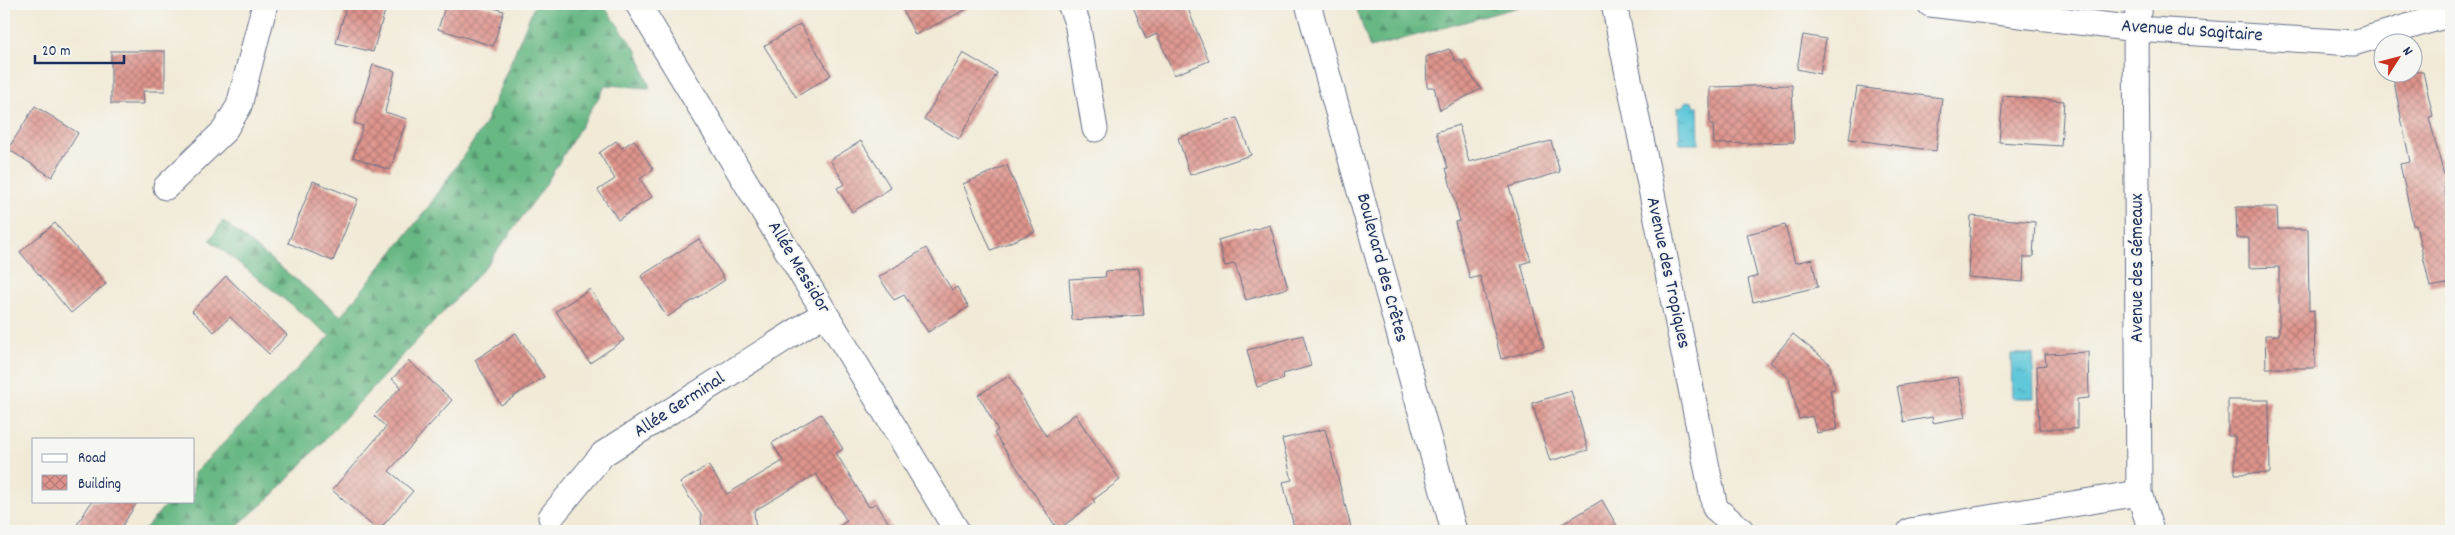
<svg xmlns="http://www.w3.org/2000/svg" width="2455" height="535" font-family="Dekko,sans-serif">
<defs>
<pattern id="forest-firs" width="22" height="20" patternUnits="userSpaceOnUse" patternTransform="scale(1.25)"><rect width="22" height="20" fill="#67b884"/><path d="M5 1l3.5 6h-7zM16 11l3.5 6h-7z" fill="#54966f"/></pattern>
<pattern id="water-ripples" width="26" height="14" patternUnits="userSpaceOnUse" patternTransform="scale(1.25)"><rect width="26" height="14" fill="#5ec7d9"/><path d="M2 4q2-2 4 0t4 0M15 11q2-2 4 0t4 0" fill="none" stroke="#4da2b3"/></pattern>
<pattern id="building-cross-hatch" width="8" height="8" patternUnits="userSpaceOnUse" patternTransform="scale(1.25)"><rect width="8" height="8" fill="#de948c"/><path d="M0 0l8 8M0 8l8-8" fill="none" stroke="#b37976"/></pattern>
</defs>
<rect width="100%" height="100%" fill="#f6f6f2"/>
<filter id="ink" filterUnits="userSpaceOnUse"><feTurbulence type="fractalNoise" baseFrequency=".02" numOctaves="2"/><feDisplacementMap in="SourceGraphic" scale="10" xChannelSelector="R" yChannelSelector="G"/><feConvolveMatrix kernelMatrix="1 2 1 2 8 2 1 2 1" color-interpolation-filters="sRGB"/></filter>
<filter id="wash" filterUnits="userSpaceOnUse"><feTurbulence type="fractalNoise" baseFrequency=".0096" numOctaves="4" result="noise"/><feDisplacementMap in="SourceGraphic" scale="20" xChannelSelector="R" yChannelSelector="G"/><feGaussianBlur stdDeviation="1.12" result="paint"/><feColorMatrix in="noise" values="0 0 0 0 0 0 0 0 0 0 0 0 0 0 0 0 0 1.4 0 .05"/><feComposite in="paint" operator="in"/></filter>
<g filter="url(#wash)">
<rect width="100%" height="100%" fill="#f1ead7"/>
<!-- forest -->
<path fill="url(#forest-firs)" stroke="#417471" d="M535 4H602L637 51 650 88 606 85 544 187 486 266 274 494 231 531H143L169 501H194V473L330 336 210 240 223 221 341 316 427 209 484 126Z
M1355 4H1529L1370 48Z"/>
<!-- water -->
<path fill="url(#water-ripples)" stroke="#3c7b9c" d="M1686 101 1693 102 1694 106H1698L1699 144H1680L1678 107H1682Z
M2011 354H2033L2034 398H2012Z"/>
<g id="blocks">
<!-- building -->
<path fill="url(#building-cross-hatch)" d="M347 4H387L373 52 336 43Z
M446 4H478L504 11 493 46 438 29Z
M900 4H977L915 35Z
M1132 4H1186L1209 61 1174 75 1157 34 1146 39Z
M800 24 831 75 796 97 764 46Z
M1803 35 1826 39 1820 74 1797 69Z
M1449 49 1456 61 1460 59 1481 89 1440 110 1434 87H1427L1426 57Z
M111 51H165V91H143L144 104H111Z
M963 53 997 73 959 139 924 119Z
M373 65 395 71 385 112 407 119 390 170 353 157 363 126 354 123Z
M2392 72H2423L2433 116 2429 117 2447 187H2444L2451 219V283L2430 287 2416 225H2413L2400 164 2410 162Z
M1792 85 1794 142 1714 144 1713 125H1710V87Z
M1857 87 1942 98 1936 151 1849 139Z
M2003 96 2064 101 2061 146 1999 142Z
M35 106 78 133 52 177 8 149Z
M1237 118 1251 155 1190 175 1178 138Z
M1459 125 1469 162 1551 141 1560 172 1509 187 1531 261 1521 264 1544 347 1501 359 1480 276 1470 279 1455 222 1460 221 1446 168H1448L1436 132Z
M634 140 653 169 640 179 652 197 618 220 598 190 615 179 599 153 616 141 622 148Z
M861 141 891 188 852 212 837 188 845 184 830 160Z
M1007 165 1035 232 991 250 963 184Z
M313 181 358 199 333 261 288 243Z
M2236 207H2277L2278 229H2308L2309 311 2314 310 2315 368H2266L2265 335H2279V267L2249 268V238H2237Z
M1971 216 2035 222 2033 257H2024L2023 282 1968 277Z
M55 223 106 284 71 313 20 252Z
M1270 225 1288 288 1246 300 1235 264 1225 266 1218 240Z
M1785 225 1795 263 1812 259 1818 287 1753 302 1748 279 1757 276 1747 234Z
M699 239 725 280 667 317 641 276Z
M926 248 952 290 957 287 969 307 928 332 904 295 894 300 879 277Z
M1139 268 1144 315 1072 320 1069 279 1105 277 1106 271Z
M226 276 287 335 269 354 230 317 214 332 192 311Z
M590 289 624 340 590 363 556 311Z
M516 333 544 377 501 405 475 360Z
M1793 334 1829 363 1835 389 1830 390 1838 429 1817 433 1812 416 1799 419 1789 378 1770 362Z
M1303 335 1311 366 1283 374 1284 379 1257 387 1247 350Z
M2088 352 2089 398 2077 399V429H2039L2037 366 2046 365 2045 354Z
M409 361 452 400 389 471 413 491 378 531 332 490 386 427 374 416 401 387 392 379Z
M1009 376 1046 436 1075 414 1120 480 1093 500 1095 502 1058 530 994 433 998 430 978 395Z
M1958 377 1966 417 1933 423 1932 417 1904 422 1897 386Z
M1571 391 1588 450 1550 461 1532 403Z
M2228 400H2269L2270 473 2235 474V436H2228Z
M821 414 843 449 836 453 869 507 876 503 894 531H831L847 521 816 474 754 511 756 531H702L701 515 680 483 708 465 727 494 783 461 772 443Z
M1325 429 1352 531H1295L1283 482 1292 480 1282 439Z
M1602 500 1620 531H1551Z
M92 501H138L119 531H73Z"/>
</g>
</g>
<g filter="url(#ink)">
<use href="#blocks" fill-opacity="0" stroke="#667088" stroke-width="1"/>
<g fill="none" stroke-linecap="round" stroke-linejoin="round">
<defs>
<path id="street" d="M638 4 957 531
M1070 4 1077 22 1095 129
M1308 4 1454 531
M1614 4 1715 508 1742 531
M1930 4 2136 29 2353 43 2451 14
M2139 4 2136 29 2139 493 2151 531
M166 187 224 131 239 106 265 4
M551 517 603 454 825 313
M1910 531 2139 493"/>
</defs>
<!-- street casing -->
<use href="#street" stroke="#667088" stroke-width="27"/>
<!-- street -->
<use href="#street" stroke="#fff" stroke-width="25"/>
</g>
</g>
<g text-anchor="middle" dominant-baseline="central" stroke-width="4" stroke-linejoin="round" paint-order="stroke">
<!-- street labels -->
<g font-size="19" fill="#1b2f5e" stroke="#f6f6f2">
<text transform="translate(2192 32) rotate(4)">Avenue du Sagitaire</text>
<text transform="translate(798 268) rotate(59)">Allée Messidor</text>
<text transform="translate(1381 268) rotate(75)">Boulevard des Crêtes</text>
<text transform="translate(2138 268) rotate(-90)">Avenue des Gémeaux</text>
<text transform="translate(1667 273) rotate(78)">Avenue des Tropiques</text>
<text transform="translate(680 406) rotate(-33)">Allée Germinal</text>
</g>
</g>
<!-- margin -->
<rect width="2455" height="535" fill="none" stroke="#f6f6f2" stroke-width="20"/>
<!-- legend -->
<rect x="32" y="438" width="162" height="65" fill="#f6f6f2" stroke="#9ea6b7"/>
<rect x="42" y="454" width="25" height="8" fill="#ffffff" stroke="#9ea6b7"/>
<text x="78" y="462" font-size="15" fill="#1b2f5e">Road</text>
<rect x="42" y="475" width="25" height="15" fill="url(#building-cross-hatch)" stroke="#9ea6b7"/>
<text x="78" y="488" font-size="15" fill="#1b2f5e">Building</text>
<!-- north arrow -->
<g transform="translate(2398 58) rotate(54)"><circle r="24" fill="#f6f6f2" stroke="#9ea6b7"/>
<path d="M0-4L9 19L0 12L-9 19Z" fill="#c8321e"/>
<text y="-8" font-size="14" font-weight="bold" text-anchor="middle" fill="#1b2f5e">N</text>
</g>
<!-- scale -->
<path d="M35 55v8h89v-8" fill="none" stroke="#1b2f5e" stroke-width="2.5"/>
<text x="42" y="55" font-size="15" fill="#1b2f5e" stroke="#f6f6f2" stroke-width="4" paint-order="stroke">20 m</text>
</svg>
